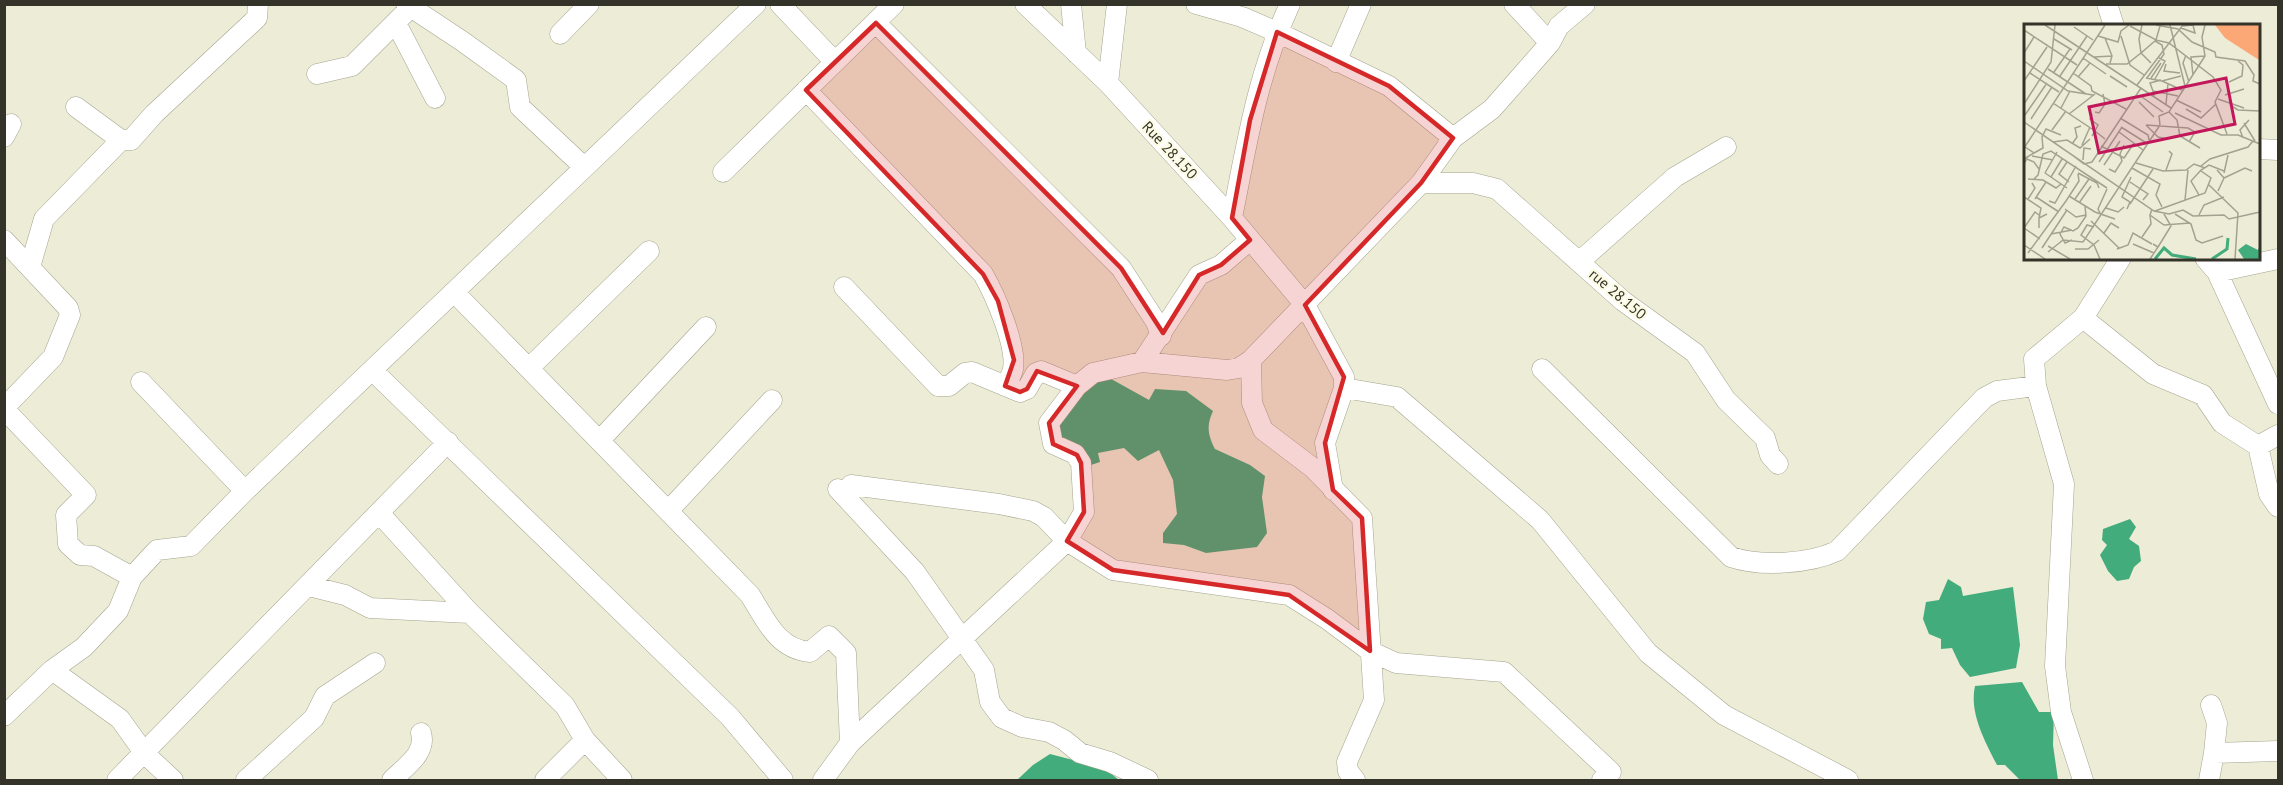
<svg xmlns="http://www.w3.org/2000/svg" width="2283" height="785" font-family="'PT Sans',sans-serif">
<rect width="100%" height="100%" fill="#edecd6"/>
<!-- water -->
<path fill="#43ac7c" d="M1104 375 1149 400 1155 389 1186 391 1213 411C1206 426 1208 435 1215 449L1250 465 1265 476 1262 497 1267 533 1257 547 1206 553 1184 545 1163 543V533L1177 514 1173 480 1159 450 1138 461 1124 448 1098 453 1100 462 1091 465 1063 442 1057 417Z
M2130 519 2136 527 2129 539 2139 546 2141 561 2134 567 2129 579 2117 581 2108 571 2100 555 2107 545 2102 540 2103 529Z
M1948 579 1961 587 1963 596 2013 587 2020 645 2016 668 1970 677 1960 665 1952 648 1941 649V639L1929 634 1923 619 1926 602 1939 600Z
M2022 682 2039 712H2054L2053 745 2058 780H2020L2005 765H1997C1985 741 1969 713 1975 686Z
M1050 754 1104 768 1119 780H1017L1033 765Z"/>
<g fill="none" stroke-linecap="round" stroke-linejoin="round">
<defs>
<path id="minor" d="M406 4 462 41 516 80 520 107 584 167
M780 4 835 62
M1025 4 1108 83 1232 218 1305 305 1344 377V388L1325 443 1333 490
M1071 4 1076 53
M1196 4 1242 17 1277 32 1389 86 1453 138
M1514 4 1550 43
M2107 4 2114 26
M396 23 435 98
M876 23 1121 268 1156 322 1161 336
M560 34 589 4
M1336 62 1361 4
M317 74 352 66 410 8
M1108 83 1117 4
M806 90 983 274C995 295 1017 345 1013 369 1012 375 1008 380 1005 386
M76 107 121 140H131L154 114 257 18 258 4
M4 137 11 124
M2258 149 2278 150
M723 172 894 4
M1421 183H1473L1497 189 1623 301 1695 353 1726 400 1765 438 1770 455 1778 464
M1232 218C1247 143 1257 75 1290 4
M4 240 68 308 70 315 53 357 4 408
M2205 258 2217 272 2278 404
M1580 261 1675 177 1726 147
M30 267 44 219 121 140
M2217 272 2278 259
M844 287 938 386H949L965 373 972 372 1020 392 1027 389 1036 373 1041 371 1077 386
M455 293 750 595C766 620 777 649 810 652L829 636 846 653 850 743
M2083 318 2153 374 2203 395 2222 423 2258 446 2278 435
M1251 360 1252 403 1263 430 1313 468 1362 518 1374 700 1347 762 1348 771 1355 780
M1142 362 1199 275 1221 265 1250 240
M529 368 649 251
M1542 369 1731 557C1760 567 1809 564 1837 551L1984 398 1997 391 2036 386
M373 371 730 717 783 780
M141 382 245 491
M1344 388 1397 397 1540 520 1648 653 1724 715 1848 780
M4 409 86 495 66 515 68 544 80 555 94 556 132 577
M600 440 706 327
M2258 446 2269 494 2278 507
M851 485 999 504 1033 511 1044 517 1067 541 1113 570 1289 595 1327 619 1370 651 1396 663 1504 672 1611 772 1602 780
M838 489 915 572 984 670 990 702 1002 718 1022 727 1049 732 1064 740 1080 753 1110 762 1148 780
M669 510 772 400
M380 514 470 613 565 706 585 740 622 780
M309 586 345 595 370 608 470 613
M52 670 120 719 145 754 173 780
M2211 705 2217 723 2214 753
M4 716 52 670 84 647 118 611 132 577 157 550 191 546 245 491 756 4
M117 780 448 442
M246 780 314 718 325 696 375 663
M392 780C405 767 427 753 421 733
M545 780 585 740
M823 780 850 743 1067 541 1084 512 1081 463 1075 454 1053 444 1049 423 1077 386 1093 373 1142 362 1227 370 1239 368 1251 360 1421 183 1453 138 1492 109 1550 43 1559 26 1585 4
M2083 780 2061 712 2055 666 2064 484 2036 386 2034 359 2083 318 2121 258
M2209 780 2214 753 2278 751"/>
</defs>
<!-- minor casing -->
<use href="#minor" stroke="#a5a48f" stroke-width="21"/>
<!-- minor -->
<use href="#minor" stroke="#fff" stroke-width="20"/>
</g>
<!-- marked area -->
<path fill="#d62828" fill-opacity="0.2" stroke="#d62828" stroke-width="4.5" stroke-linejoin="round" d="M876 23 1121 268 1163 333 1199 275 1221 265 1250 240 1232 218 1250 120 1277 32 1389 86 1453 138 1421 183 1305 305 1344 377 1325 443 1333 490 1362 518 1370 651 1289 595 1113 570 1067 541 1084 512 1081 463 1077 455 1053 444 1049 423 1077 386 1037 371 1027 389 1020 392 1005 386 1014 360 998 301 983 274 806 90Z"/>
<g text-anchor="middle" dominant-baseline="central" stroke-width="4.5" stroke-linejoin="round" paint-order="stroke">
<!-- street labels -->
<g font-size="15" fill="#34332a" stroke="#fbfae3">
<text transform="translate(1170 150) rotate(47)">Rue 28.150</text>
<text transform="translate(1618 294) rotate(40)">rue 28.150</text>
</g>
</g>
<!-- overview -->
<g transform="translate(2024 24)">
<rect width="236" height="236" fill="#edecd6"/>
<path d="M191 1H235V36L201 14Z" fill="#fca776"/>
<path d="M222 220 234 226 235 223V235H220L214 226Z" fill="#43ac7c"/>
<path fill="none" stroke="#43ac7c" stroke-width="3" d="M131 235 140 224 148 231 172 235M188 235 203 225 204 214"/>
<path fill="none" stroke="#a3a291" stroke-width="1.5" d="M21 1 147 84M118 1 115 15 117 29 132 16 145 19 189 53 197 66 191 78 203 110M132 1 154 5 168 18 191 28 192 33 221 37 230 51 229 57 236 60M146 1 161 62M106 2 132 16 136 2M50 3 69 16M157 4 171 9 169 1 158 2M0 6 53 41M74 12 94 18 97 7 105 1M97 12 106 41 120 51M81 14 88 32 86 39M30 15 48 26M0 29 10 13M162 31 159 39 165 58M70 33 88 32M59 34 82 50M0 37 44 67 69 71M82 40H103L117 29 127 39M142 40 140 47 156 49M24 45 62 70M30 48 46 25M6 49 35 68M49 49 67 62 68 67 102 85M169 51 167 33 181 32M36 52 63 12M86 52 103 63M54 53 66 39M122 54 138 57 157 52M123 54 140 30 138 21 131 17M127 54 137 39M131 55 141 37 135 34M0 57 23 23M138 57 158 66M205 58 218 52 219 41 214 37M113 61 159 1M129 67 126 59 137 56M201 71 220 65M130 72 129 67 154 72M118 73 139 88M194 75 220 84M152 76 177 88M115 78 130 93M29 79 71 107 74 101 66 95 68 90M0 80 27 38 31 1M142 80 144 59M206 81 214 86 236 87M37 84 46 67M162 85 177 94 192 80M71 88 75 89 81 80 79 70M145 88 153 96 156 112 176 124M151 89 197 111H214L236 120M45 90 71 70M1 91 23 59M96 94 124 111 125 116M7 95 28 63M0 98 130 187 145 190 159 186 169 192 200 191 205 195 236 188M220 99 231 117M122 101 164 104 171 108 165 118M122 101 134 113 144 115M136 101 135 92 145 88 181 32 178 13 181 1M97 103 124 120M28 106 42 87M95 108 119 126M68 112 71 107 81 115M219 114 216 106 225 96M29 118 43 116 56 124 66 115M48 120 53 113 51 104 57 102M58 121 66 103M77 122 100 134 110 119M0 124 81 1M10 129 19 124 18 113 22 105 37 111M48 131 60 140 68 138 117 64M8 132 29 136M0 135 10 129 1 123M59 136 60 124 67 125M43 138 35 150 45 158M75 138 98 103M0 139 3 135 10 138 15 145M112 139 139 147 162 146 170 140 181 144M80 141 96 117M177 142 186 135 224 123 229 117M108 144 136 160 132 171 138 183M85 145 91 148 98 137 96 130 100 121M142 146 148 130 145 127M193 146 200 154 194 167M21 149 33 128M21 149 43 164M54 149 73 159 75 164M200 149 204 131M27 153 38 135M200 154 221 144 228 147M4 155 19 156 32 164 37 160M10 155 14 151 19 130 27 127 83 164M106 158 124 170 119 176M185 161 214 189 211 235M175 171 167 157 177 146 185 141 200 147M45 172 71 188 91 195M0 173 17 184 15 194M12 173 35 188M4 175 11 164 8 159M11 175 22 158M51 175 65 155M161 176 164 146M25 177 31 179 52 142M55 179 67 162M106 180 129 145M82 184 94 188 100 183M41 185 52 193 62 191M103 185 106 178 98 173 107 153M128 185 126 191 140 201 166 199M131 187 181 169 187 154 177 147M76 189 74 185 83 165M151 190 167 200 172 216 178 219 199 212M175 191 180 181 200 173M67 197 95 224M70 203 63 201 57 211 70 221 76 235M0 204 11 188 15 191M0 204 16 215M15 204V194L23 190M80 209 87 199 95 204M27 210 48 206M118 213 127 200 126 191M48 216 41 219 36 210 40 203 49 207 54 204 62 192 61 182M109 220 130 229M0 221 21 235M24 222 46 235M134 223 147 202 140 190M18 224 43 186M51 225H64L75 216M93 225 104 221 109 209 128 220M24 228 39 216 59 218 136 101M4 229 42 177 55 157 54 150M126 235 134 223 129 220"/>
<path fill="#c2185b" fill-opacity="0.15" stroke="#c2185b" stroke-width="3" d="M202 54 211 100 75 129 65 83Z"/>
<rect width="236" height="236" fill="none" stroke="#34332a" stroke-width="3"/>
</g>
<!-- border -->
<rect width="2283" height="785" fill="none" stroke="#34332a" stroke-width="12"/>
</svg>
